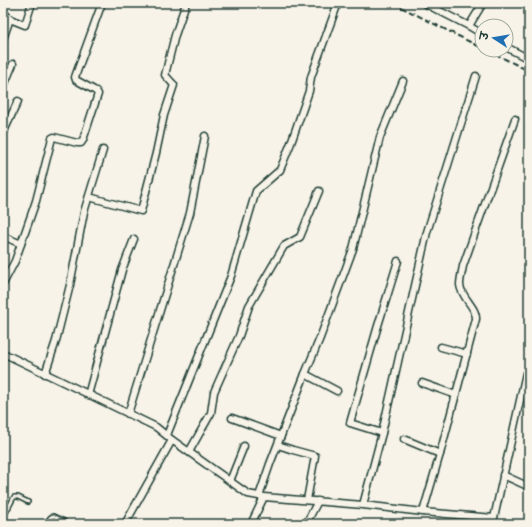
<svg xmlns="http://www.w3.org/2000/svg" width="532" height="527" font-family="'Indie Flower','Playpen Sans Deva',sans-serif">
  <style>
    .built { fill: #e5e4d9 }
    .lines { fill: none; stroke-linecap: round; stroke-linejoin: round }
    .lane-casing { stroke: #1f3d34; stroke-width: 6 }
    .street-casing { stroke: #1f3d34; stroke-width: 9 }
    .lane { stroke: #f7f3e8; stroke-width: 3 }
    .street { stroke: #f7f3e8; stroke-width: 6 }
    .rail { stroke: #1f3d34; stroke-width: 2; stroke-dasharray: 6 3; stroke-linecap: butt }
  </style>
  <rect width="100%" height="100%" fill="#f7f3e8"/>
  <filter id="ink" filterUnits="userSpaceOnUse"><feTurbulence type="fractalNoise" baseFrequency=".025" numOctaves="2"/><feDisplacementMap in="SourceGraphic" scale="8" xChannelSelector="R" yChannelSelector="G"/><feConvolveMatrix kernelMatrix="1 2 1 2 8 2 1 2 1" color-interpolation-filters="sRGB"/></filter>
  <g filter="url(#ink)">
    <path class="built" d="M398 517 429 522V524H397Z"/>
    <g class="lines">
      <defs>
        <g id="lane">
          <path d="M3 518 14 497H18L28 502"/>
          <path d="M46 524C48 521 49 517 53 516L64 521"/>
        </g>
        <g id="street">
          <path d="M424 3 469 26 482 34"/>
          <path d="M3 12 10 19 3 39"/>
          <path d="M10 19 25 25 32 3"/>
          <path d="M469 26 483 3"/>
          <path d="M506 47 529 59"/>
          <path d="M3 88 13 64"/>
          <path d="M3 136 5 129 18 101"/>
          <path d="M89 197 141 211 156 153 164 115 174 85 165 75 175 35 186 3"/>
          <path d="M3 236 21 244"/>
          <path d="M3 284 15 261 36 201 52 138 54 137 77 143H81L83 140 98 94 96 91 94 90 76 80 75 77 102 3"/>
          <path d="M441 347 467 354"/>
          <path d="M3 353 156 427 172 440 248 494 264 497 363 505 423 512 494 518 526 373"/>
          <path d="M45 374 56 341 70 285 84 212 103 150"/>
          <path d="M305 374 337 391"/>
          <path d="M422 383 456 395"/>
          <path d="M88 395 122 270 134 239"/>
          <path d="M128 414 190 213 205 136"/>
          <path d="M232 418 281 436"/>
          <path d="M382 433 350 423 377 329 398 261"/>
          <path d="M167 435 231 276 256 191 280 170 291 143 309 91 311 77 338 3"/>
          <path d="M404 439 440 454"/>
          <path d="M278 445 293 450 315 456 307 500"/>
          <path d="M189 452 211 413 214 392 239 336 249 306 284 246 300 237 319 191"/>
          <path d="M503 475 525 485 529 486"/>
          <path d="M230 481 244 446"/>
          <path d="M259 496 270 464 305 374 320 338 353 249 380 137 403 81"/>
          <path d="M363 505 382 433 427 232 476 76"/>
          <path d="M423 512 440 454 476 319C477 308 461 297 460 285 460 279 462 272 463 266L515 119"/>
          <path d="M125 524 172 440"/>
          <path d="M251 524 264 497"/>
          <path d="M306 524 318 501"/>
        </g>
      </defs>
      <use href="#lane" class="lane-casing"/>
      <use href="#street" class="street-casing"/>
      <use href="#lane" class="lane"/>
      <use href="#street" class="street"/>
      <g class="rail">
        <path d="M393 3 482 48"/>
        <path d="M487 50 529 71"/>
      </g>
    </g>
  </g>
  <rect width="532" height="527" fill="none" stroke="#f7f3e8" stroke-width="16"/>
  <rect x="8" y="8" width="516" height="511" fill="none" stroke="#1f3d34" stroke-width="1.5" filter="url(#ink)"/>
  <g transform="translate(494 38) rotate(282)"><circle r="19" fill="#f7f3e8" stroke="#a1aaa0"/>
  <path d="M0-3L7 15L0 10L-7 15Z" fill="#1f6fb2"/>
  <text y="-6" font-size="11" font-weight="bold" text-anchor="middle" fill="#1f3d34">उ</text>
  </g>
</svg>
